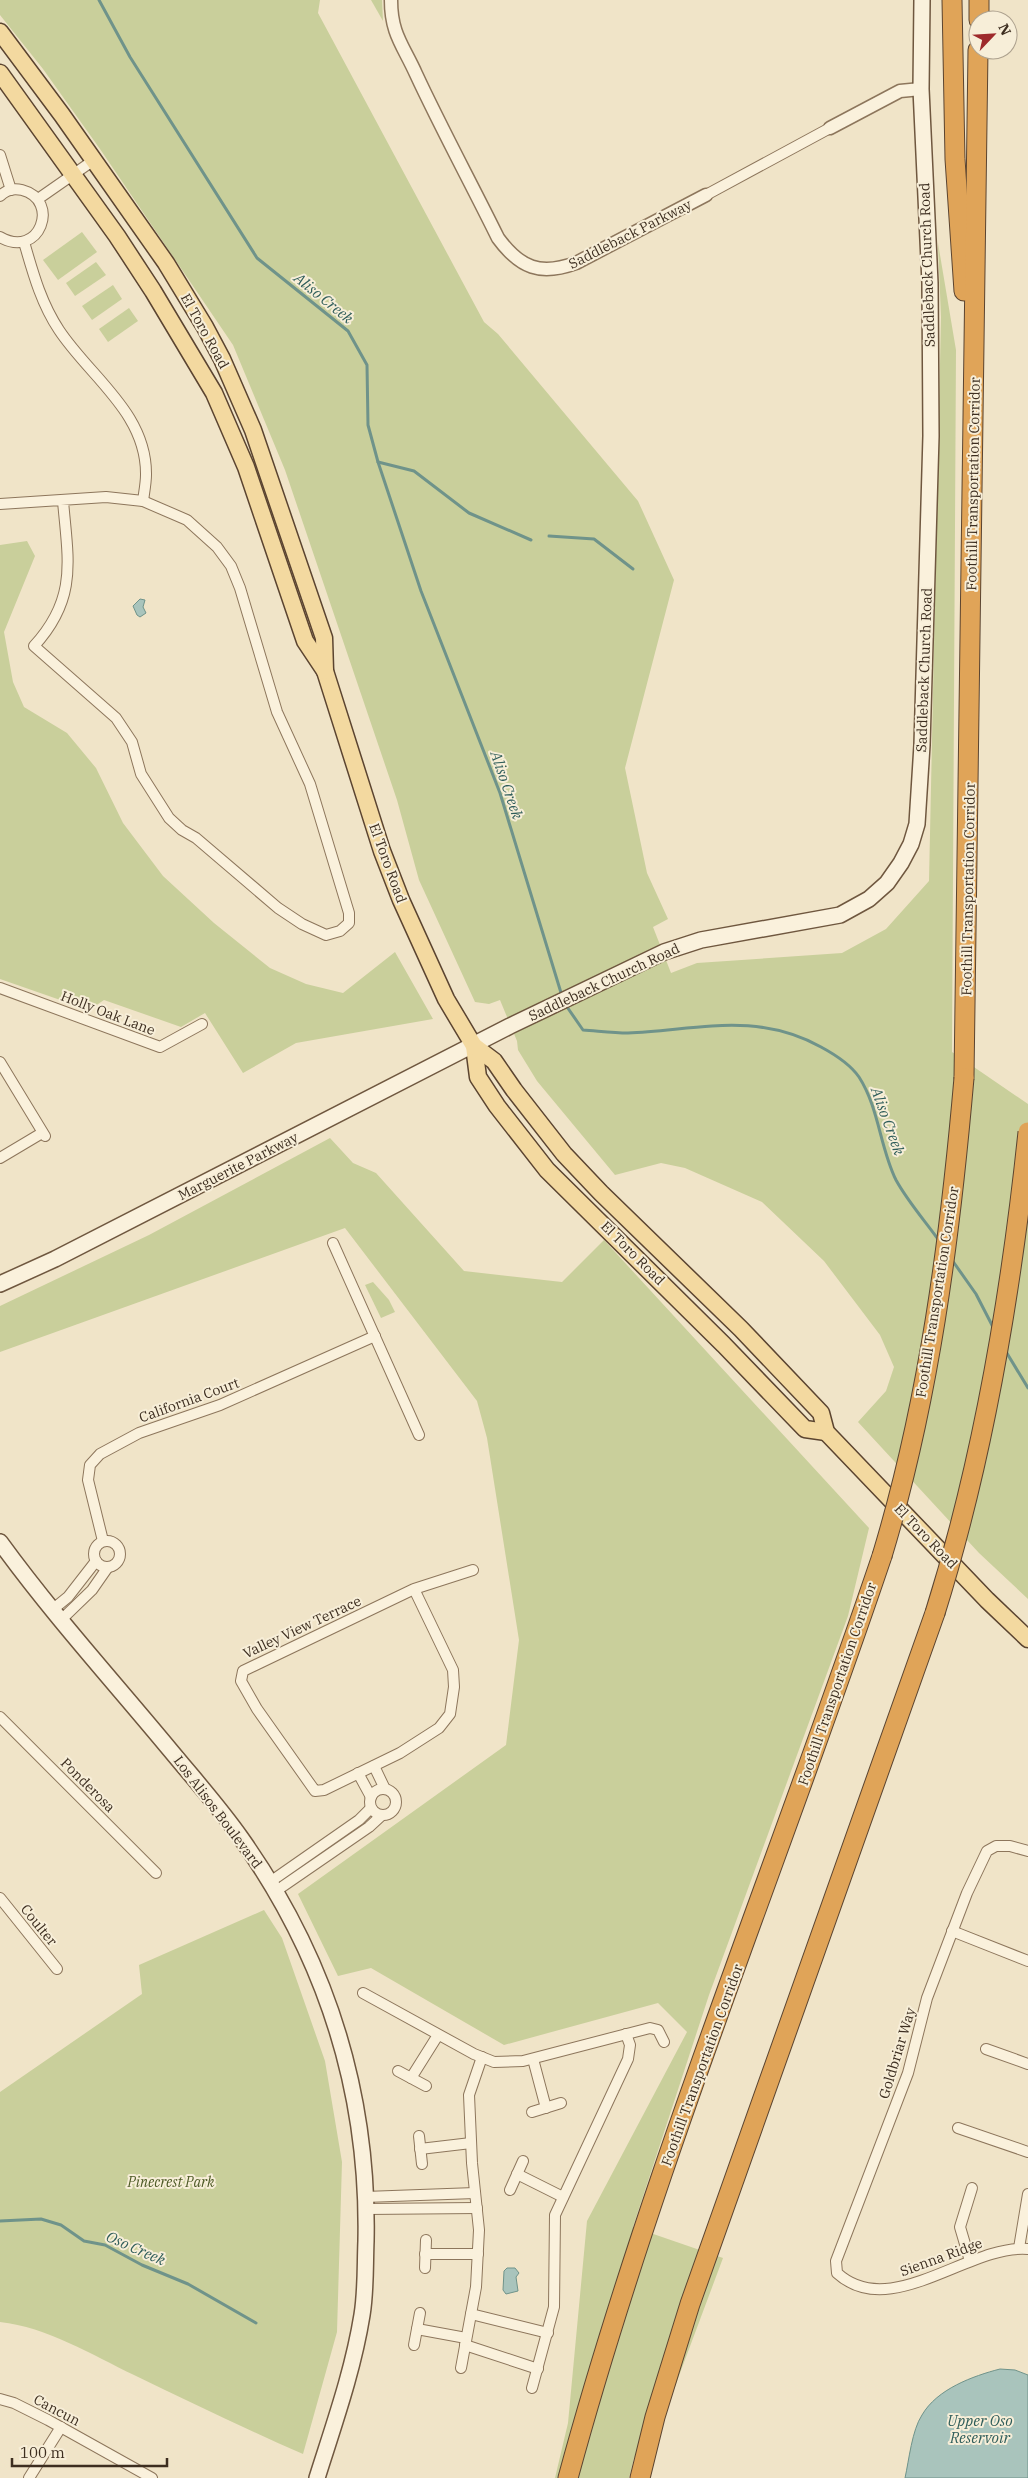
<svg xmlns="http://www.w3.org/2000/svg" width="1028" height="2478" font-family="'IBM Plex Serif',serif">
  <style>
    .green { fill: #c9cf9b }
    .water { fill: #a9c4bc; stroke: #6f938a }
    .lines { fill: none; stroke-linecap: round; stroke-linejoin: round }
    .stream { stroke: #6f938a; stroke-width: 3 }
    .minor-casing { stroke: #8d765c; stroke-width: 12 }
    .tertiary-casing { stroke: #8d765c; stroke-width: 15 }
    .secondary-casing { stroke: #6f573f; stroke-width: 18 }
    .primary-casing { stroke: #5b4430; stroke-width: 19 }
    .motorway-casing { stroke: #5b4430; stroke-width: 21 }
    .minor { stroke: #faf1dc; stroke-width: 10 }
    .tertiary { stroke: #faf1dc; stroke-width: 12 }
    .secondary { stroke: #faf1dc; stroke-width: 15 }
    .primary { stroke: #f3d9a0; stroke-width: 16 }
    .motorway { stroke: #e0a458; stroke-width: 19 }
    .motorway-bridge-casing { stroke: #5b4430; stroke-width: 21; stroke-linecap: butt }
    .motorway-bridge { stroke: #e0a458; stroke-width: 19 }
    .labels { text-anchor: middle; dominant-baseline: central; stroke-width: 4; stroke-linejoin: round; paint-order: stroke }
    .street-label { font-size: 14px; fill: #3d2e20; stroke: #f7eed8 }
    .park-label { font-size: 14px; font-style: italic; fill: #4d5a26; stroke: #f7eed8 }
    .water-label { font-size: 15px; font-style: italic; fill: #2f5d5a; stroke: #f7eed8 }
  </style>
  <rect width="100%" height="100%" fill="#f0e4c8"/>
  <g class="green">
    <path d="M0 0H320L318 13 484 322 498 334 638 501 674 580 625 768 647 873 668 919 653 927 671 973 697 963 842 953 886 929 929 881 941 317 938 243 956 350 952 1052 1028 1104V1599L979 1553 858 1422 886 1391 894 1367 880 1335 824 1261 762 1202 685 1168 661 1163 615 1175 537 1081 518 1050 517 1041 500 1000 489 1004 475 1002 419 880 397 800 285 470 233 345 100 149 43 69 0 15Z"/>
    <path d="M371 0H382L383 21Z"/>
    <path d="M82 232 97 252 58 280 43 260Z"/>
    <path d="M96 262 106 275 75 296 66 283Z"/>
    <path d="M113 285 122 299 92 320 82 306Z"/>
    <path d="M129 308 138 321 108 342 99 329Z"/>
    <path d="M27 541 35 556 4 632 13 682 24 707 67 733 96 768 123 823 163 876 214 923 270 968 306 984 343 993 395 952 433 1019 296 1043 243 1073 205 1013 181 1027 104 1000 89 1010 0 979V545Z"/>
    <path d="M330 1138 353 1163 376 1173 464 1271 562 1282 604 1240 869 1528 848 1616 709 1995 633 2227 723 2258 661 2424 634 2458 629 2478H555L568 2423 587 2221 687 2032 658 2003 504 2045 371 1968 338 1976 298 1894 506 1745 519 1640 487 1438 477 1401 345 1228 0 1352V1306L149 1235Z"/>
    <path d="M373 1282 389 1300 395 1312 381 1318 365 1285Z"/>
    <path d="M264 1910 282 1938 325 2061 342 2162 337 2332 303 2454C246 2429 190 2402 134 2375 92 2355 47 2327 0 2322V2092L142 1994 139 1965Z"/>
  </g>
  <g class="water">
    <path d="M140 599 145 600 143 607 146 613 140 617 137 615 133 606Z"/>
    <path d="M507 2268H515L519 2273 516 2277 518 2291 506 2294 503 2290 504 2271Z"/>
    <path d="M1000 2369 1015 2370 1028 2375V2478H905C909 2460 912 2430 922 2415 937 2389 973 2376 1000 2369Z"/>
  </g>
  <g class="lines">
    <g class="stream">
      <path d="M99 0 130 57 257 258 348 331 367 365 368 425 378 462 421 591 500 793 562 996"/>
      <path d="M378 462 414 471 469 513 531 540"/>
      <path d="M549 536 594 539 633 569"/>
      <path d="M565 1004 583 1030C598 1031 613 1033 628 1033 697 1030 756 1011 821 1047 834 1054 850 1064 859 1077 879 1108 880 1148 896 1180 908 1202 926 1222 940 1242"/>
      <path d="M952 1260 976 1294 994 1329"/>
      <path d="M1005 1350 1028 1388"/>
      <path d="M0 2221 41 2219 61 2225 84 2241 105 2245 142 2265 188 2284 256 2323"/>
    </g>
    <defs>
      <g id="minor">
        <path d="M0 155 11 190"/>
        <path d="M706 195 830 128"/>
        <path d="M0 196C6 190 14 188 22 190 61 200 40 260 0 237"/>
        <path d="M38 199 94 160"/>
        <path d="M24 242C33 273 41 303 59 330 90 377 147 413 146 475 146 483 144 493 143 501"/>
        <path d="M0 504 106 497 143 501 187 520 217 547 231 566 240 588 277 712 310 784 349 913V923L340 931 326 935 302 924 278 908 196 838 182 830 169 818 141 774 132 742 116 718 34 646C78 598 68 560 63 501"/>
        <path d="M0 988 160 1047 202 1024"/>
        <path d="M0 1062 45 1136"/>
        <path d="M0 1158 42 1133"/>
        <path d="M333 1243 419 1435"/>
        <path d="M103 1541 88 1480 90 1465 100 1454 139 1433 220 1405 375 1336"/>
        <circle cx="107" cy="1554" r="13"/>
        <path d="M414 1589 453 1670 454 1687 450 1714 439 1728 400 1753 324 1790 315 1791 257 1709 241 1681 243 1671 414 1589 473 1570"/>
        <path d="M52 1610 68 1597 96 1561"/>
        <path d="M61 1620 92 1590 108 1567"/>
        <path d="M0 1717 156 1873"/>
        <path d="M374 1766 385 1789"/>
        <path d="M358 1773 371 1797"/>
        <circle cx="383" cy="1802" r="13"/>
        <path d="M1028 1851 1010 1846H996L987 1851 967 1893 927 1998 908 2073 836 2261 837 2273C890 2322 969 2244 1028 2249"/>
        <path d="M270 1882 359 1820 371 1808"/>
        <path d="M276 1891 369 1827 382 1815"/>
        <path d="M0 1898 57 1969"/>
        <path d="M952 1931 1028 1961"/>
        <path d="M363 1993 474 2054 494 2062 523 2061 650 2028 658 2030 664 2042"/>
        <path d="M986 2049 1028 2064"/>
        <path d="M533 2059 546 2108"/>
        <path d="M398 2071 426 2086"/>
        <path d="M411 2078 438 2035"/>
        <path d="M532 2112 561 2103"/>
        <path d="M958 2128 1028 2152"/>
        <path d="M419 2136 422 2164"/>
        <path d="M420 2149 471 2143"/>
        <path d="M517 2174 563 2197"/>
        <path d="M510 2190 523 2161"/>
        <path d="M365 2197 475 2193"/>
        <path d="M366 2209 477 2208"/>
        <path d="M1019 2248 1028 2194"/>
        <path d="M425 2254H478"/>
        <path d="M970 2261 960 2227 972 2188"/>
        <path d="M425 2268 426 2240"/>
        <path d="M471 2314 548 2333"/>
        <path d="M417 2329 466 2338"/>
        <path d="M414 2345 420 2313"/>
        <path d="M465 2345 538 2369"/>
        <path d="M461 2368 476 2287 479 2230 472 2163 469 2095 482 2057"/>
        <path d="M532 2388 554 2307 555 2215 628 2059 630 2045 626 2034"/>
        <path d="M0 2399 14 2403 48 2420 152 2478"/>
        <path d="M29 2478 61 2427"/>
      </g>
      <g id="tertiary">
        <path d="M391 0C391 34 403 45 416 74 442 130 471 183 498 238 520 268 540 276 576 263L706 195"/>
        <path d="M830 128 900 91 921 89"/>
      </g>
      <g id="secondary">
        <path d="M0 1284 55 1259 510 1026 664 952 701 940 840 915 869 899 887 883 901 863 911 844 917 824 922 745 931 436 930 283 921 89 922 0"/>
        <path d="M0 1542C53 1615 114 1682 171 1751 195 1780 220 1808 241 1838 326 1958 369 2093 366 2241 365 2265 366 2291 362 2315 353 2371 334 2424 317 2478"/>
      </g>
      <g id="primary">
        <path d="M0 32 62 115 166 263 205 327 222 359 253 430 324 638 325 671 382 851 401 900 446 999 474 1046 478 1077 497 1106 547 1170 724 1345 805 1429 826 1432"/>
        <path d="M0 73 117 236 153 291 214 393 246 467 305 641 325 671"/>
        <path d="M474 1046 494 1061 514 1090 564 1154 601 1193 741 1329 821 1413 826 1432 987 1600 1028 1639"/>
      </g>
      <g id="motorway">
        <path d="M952 0 955 159 964 291"/>
        <path d="M979 20V0"/>
        <path d="M964 1078 978 50"/>
        <path d="M568 2478C653 2165 778 1864 882 1556"/>
        <path d="M640 2478 655 2417 690 2304 935 1613"/>
      </g>
    </defs>
    <use href="#minor" class="minor-casing"/>
    <use href="#tertiary" class="tertiary-casing"/>
    <use href="#secondary" class="secondary-casing"/>
    <use href="#primary" class="primary-casing"/>
    <use href="#motorway" class="motorway-casing"/>
    <use href="#minor" class="minor"/>
    <use href="#tertiary" class="tertiary"/>
    <use href="#secondary" class="secondary"/>
    <use href="#primary" class="primary"/>
    <use href="#motorway" class="motorway"/>
    <defs>
      <g id="motorway-bridge">
        <path d="M882 1556C929 1401 950 1239 964 1078"/>
        <path d="M935 1613C984 1457 1011 1295 1028 1132"/>
      </g>
    </defs>
    <use href="#motorway-bridge" class="motorway-bridge-casing"/>
    <use href="#motorway-bridge" class="motorway-bridge"/>
  </g>
  <g class="labels">
    <g class="street-label">
      <text transform="translate(630 234) rotate(-27)">Saddleback Parkway</text>
      <text transform="translate(927 265) rotate(-92)">Saddleback Church Road</text>
      <text transform="translate(205 331) rotate(61)">El Toro Road</text>
      <text transform="translate(973 484) rotate(-89)">Foothill Transportation Corridor</text>
      <text transform="translate(924 670) rotate(-88)">Saddleback Church Road</text>
      <text transform="translate(388 863) rotate(70)">El Toro Road</text>
      <text transform="translate(968 889) rotate(-89)">Foothill Transportation Corridor</text>
      <text transform="translate(604 982) rotate(-25)">Saddleback Church Road</text>
      <text transform="translate(108 1013) rotate(21)">Holly Oak Lane</text>
      <text transform="translate(238 1166) rotate(-27)">Marguerite Parkway</text>
      <text transform="translate(633 1253) rotate(45)">El Toro Road</text>
      <text transform="translate(937 1292) rotate(-81)">Foothill Transportation Corridor</text>
      <text transform="translate(189 1400) rotate(-20)">California Court</text>
      <text transform="translate(926 1536) rotate(46)">El Toro Road</text>
      <text transform="translate(302 1627) rotate(-25)">Valley View Terrace</text>
      <text transform="translate(837 1684) rotate(-71)">Foothill Transportation Corridor</text>
      <text transform="translate(88 1785) rotate(45)">Ponderosa</text>
      <text transform="translate(218 1812) rotate(53)">Los Alisos Boulevard</text>
      <text transform="translate(39 1925) rotate(51)">Coulter</text>
      <text transform="translate(897 2053) rotate(-73)">Goldbriar Way</text>
      <text transform="translate(702 2065) rotate(-70)">Foothill Transportation Corridor</text>
      <text transform="translate(941 2257) rotate(-20)">Sienna Ridge</text>
      <text transform="translate(57 2410) rotate(28)">Cancun</text>
    </g>
    <g class="park-label">
      <text x="171" y="2182">Pinecrest Park</text>
    </g>
    <g class="water-label">
      <text transform="translate(324 298) rotate(39)">Aliso Creek</text>
      <text transform="translate(507 785) rotate(71)">Aliso Creek</text>
      <text transform="translate(888 1121) rotate(70)">Aliso Creek</text>
      <text transform="translate(136 2248) rotate(24)">Oso Creek</text>
      <text x="980" y="2420">Upper Oso<tspan x="980" dy="17">Reservoir</tspan></text>
    </g>
  </g>
  <g transform="translate(993 35) rotate(65)"><circle r="24" fill="#f7eed8" stroke="#ada18e"/>
  <path d="M0-4L9 19L0 12L-9 19Z" fill="#9e2a2b"/>
  <text y="-8" font-size="14" font-weight="bold" text-anchor="middle" fill="#3d2e20">N</text>
  </g>
  <path d="M12 2458v8h155v-8" fill="none" stroke="#3d2e20" stroke-width="2.5"/>
  <text x="20" y="2458" font-size="15" fill="#3d2e20" stroke="#f7eed8" stroke-width="4" paint-order="stroke">100 m</text>
</svg>
